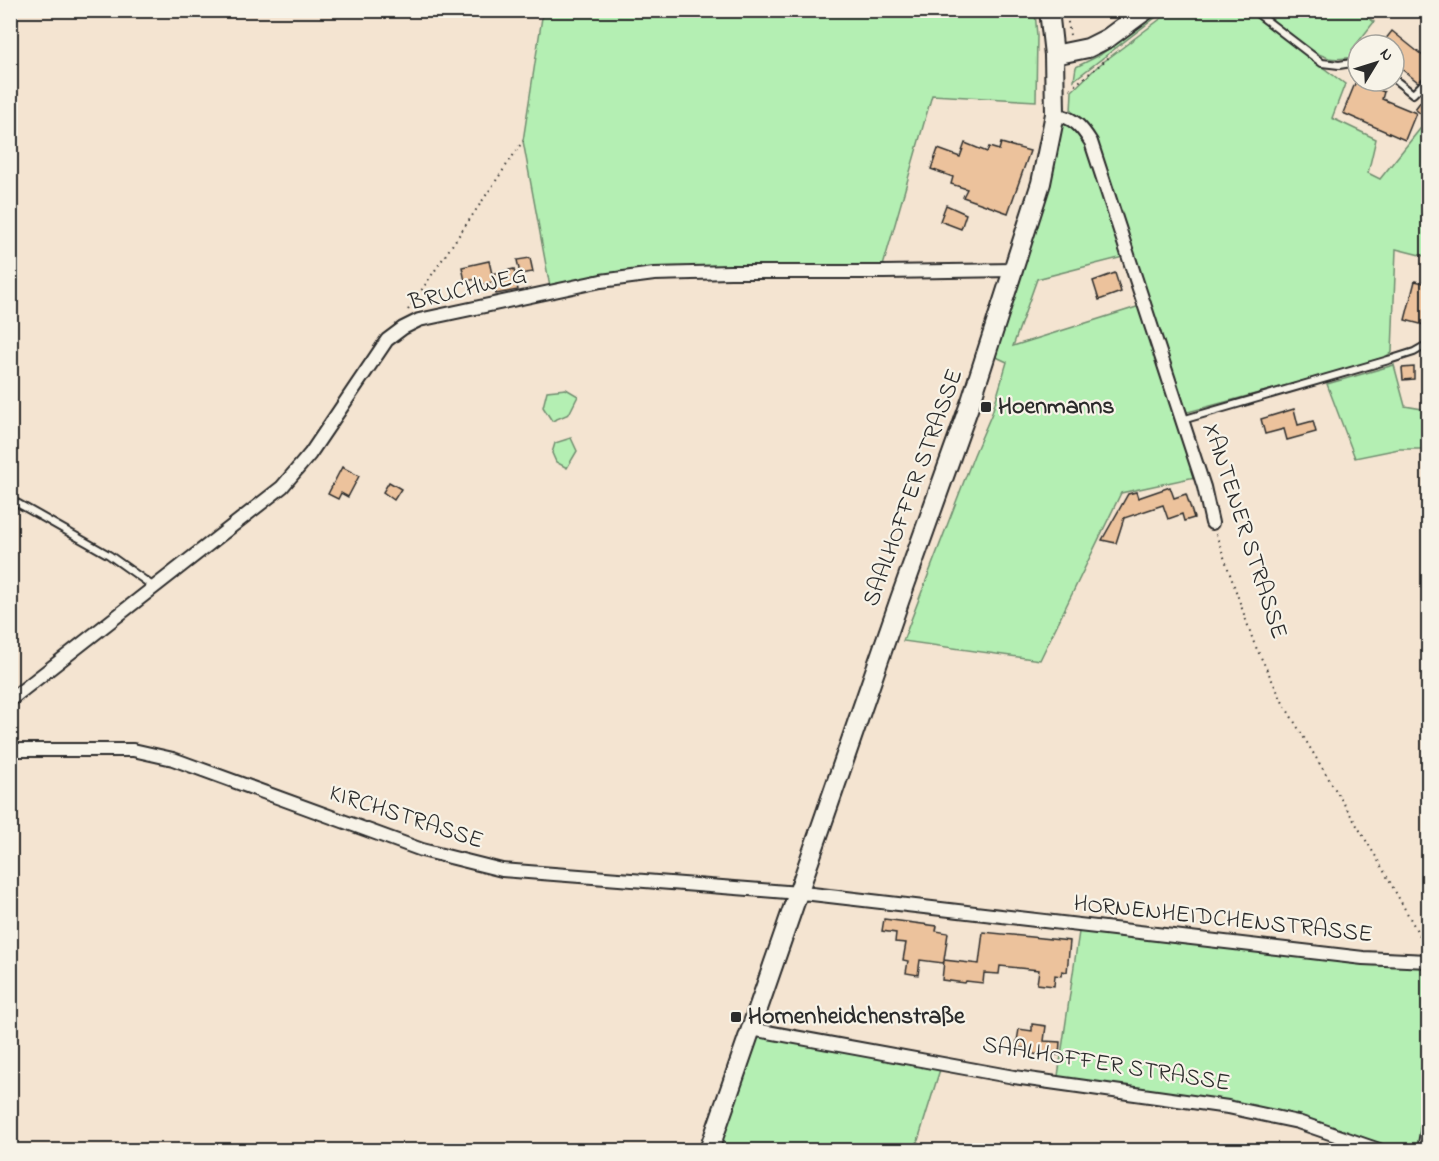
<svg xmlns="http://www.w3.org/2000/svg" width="1439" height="1161" font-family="'Indie Flower',sans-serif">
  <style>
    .green { fill: #b4efb3; stroke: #708d6f; stroke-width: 1.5 }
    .building { fill: #ecc29c; stroke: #2b2b2b; stroke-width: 1.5 }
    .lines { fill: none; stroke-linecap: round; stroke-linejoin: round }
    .lane-casing { stroke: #2b2b2b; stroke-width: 10 }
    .street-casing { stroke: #2b2b2b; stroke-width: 16 }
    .secondary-casing { stroke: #2b2b2b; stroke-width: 22 }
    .path { stroke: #2b2b2b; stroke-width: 2; stroke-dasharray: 1.5 4.5; stroke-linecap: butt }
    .lane { stroke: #f7f3e8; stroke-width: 6 }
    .street { stroke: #f7f3e8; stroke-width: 12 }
    .secondary { stroke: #f7f3e8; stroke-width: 18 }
    .poi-dot { fill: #2b2b2b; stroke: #f7f3e8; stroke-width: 2 }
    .labels { text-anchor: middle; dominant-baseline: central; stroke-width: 4.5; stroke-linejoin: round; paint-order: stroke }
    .street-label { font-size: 24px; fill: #2b2b2b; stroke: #f7f3e8 }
    .poi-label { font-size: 24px; font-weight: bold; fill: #2b2b2b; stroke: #f7f3e8; text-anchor: start }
  </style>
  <rect width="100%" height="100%" fill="#f4e4d1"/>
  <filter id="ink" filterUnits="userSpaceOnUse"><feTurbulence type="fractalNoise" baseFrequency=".0167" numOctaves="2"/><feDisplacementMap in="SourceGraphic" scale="12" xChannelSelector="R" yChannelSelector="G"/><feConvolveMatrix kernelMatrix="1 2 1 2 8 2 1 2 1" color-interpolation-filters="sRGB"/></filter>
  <g filter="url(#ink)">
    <g class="green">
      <path d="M1246 10 1345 84 1332 118 1376 139 1368 173 1380 179 1428 119V257L1396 249 1392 352 1381 360 1188 412 1184 410 1084 123 1071 112 1072 91 1098 66 1171 11Z"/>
      <path d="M543 11H1035L1037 36 1036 101 932 95 883 266 672 268 550 287 523 141Z"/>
      <path d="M1159 11H1164L1074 80 1076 67 1100 55Z"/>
      <path d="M1261 11H1359L1374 22 1352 50 1358 56C1349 58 1338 60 1329 58 1310 52 1273 27 1261 11Z"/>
      <path d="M1062 123 1074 125 1086 139 1123 257 1037 279 1013 346 1140 306 1195 477 1121 493 1040 660 903 641 974 455 992 413 1007 362 994 356C1020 279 1047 202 1062 123Z"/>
      <path d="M1394 365 1405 406 1428 410V449H1399L1355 458 1327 384Z"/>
      <path d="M566 389 578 396 569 414 552 421 543 407 547 391Z"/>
      <path d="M571 438 577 451 567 468 556 462 552 453 555 443Z"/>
      <path d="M1080 925 1428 961V1126L1424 1150H1379L1298 1122 1057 1083Z"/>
      <path d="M751 1029 942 1063 915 1150H709Z"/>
    </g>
    <g class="building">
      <path d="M1392 31 1428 60V74L1418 82 1394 63V45H1381Z"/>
      <path d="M1356 81H1370L1368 85 1384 92 1382 99 1416 113 1405 140 1343 113Z"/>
      <path d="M1428 92V120L1415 109Z"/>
      <path d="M965 143 987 152 989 147 999 150 1001 143 1030 151 1008 213 963 197 967 189 951 184 953 177 931 169 938 149 960 157Z"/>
      <path d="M946 205 966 214 961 229 940 221Z"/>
      <path d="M530 258 533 272 520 274 517 260Z"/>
      <path d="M489 261 492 274 514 269 518 290 496 294 493 280V282L479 285 478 279 465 281 462 267Z"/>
      <path d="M1115 273 1121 292 1099 300 1093 281Z"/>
      <path d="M1415 281 1428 284V326L1405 320Z"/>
      <path d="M1414 367V379L1403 380 1402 368Z"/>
      <path d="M1294 409 1298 425 1313 421 1316 432 1287 440 1284 429 1265 434 1261 419Z"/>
      <path d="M342 467 359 476 348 497 341 493 338 499 328 494Z"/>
      <path d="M389 482 401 489 394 500 383 492Z"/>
      <path d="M1170 487 1174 498 1186 494 1194 518 1184 521 1182 514 1168 519 1163 505 1124 518 1116 543 1102 540 1128 494 1136 492 1138 498Z"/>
      <path d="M884 919 937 926 936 931 948 933 944 960 979 964 983 932 1070 941 1067 972 1062 971 1061 976 1055 975 1054 986 1037 984 1039 970 1000 966 999 974 984 973 983 983 966 981 965 983 942 980 944 961 943 963 920 960 918 975 906 973 908 961 903 960 906 943 895 942 896 933 882 931Z"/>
      <path d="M1032 1024 1046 1026 1044 1041 1060 1042 1059 1055 1029 1054V1049L1016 1047 1019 1029 1032 1031Z"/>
    </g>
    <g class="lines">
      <defs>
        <g id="lane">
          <path d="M1253 10 1322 63 1339 65 1358 62"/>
          <path d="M1394 79 1413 94 1428 79"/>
          <path d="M1182 420 1392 359 1414 352 1428 344"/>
          <path d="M10 499 109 555 154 587"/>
        </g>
        <g id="street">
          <path d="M1055 114C1074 118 1081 126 1091 142L1204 487 1212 523"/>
          <path d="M10 700 282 487 310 454 387 340 403 328 419 320 601 281 654 274 730 272H884L1014 270"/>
          <path d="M10 750H133L173 759 422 850 502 870 812 894 1363 958 1428 961"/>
          <path d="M751 1029 1014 1077 1228 1107 1298 1122 1379 1150"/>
          <path d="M1424 1150 1428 1126"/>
        </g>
        <g id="secondary">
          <path d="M1054 55 1088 48 1108 38 1146 10"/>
          <path d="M709 1150 900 599 971 401 1041 183 1055 114 1054 55 1049 10"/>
        </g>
      </defs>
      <use href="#lane" class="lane-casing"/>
      <use href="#street" class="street-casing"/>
      <use href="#secondary" class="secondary-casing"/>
      <g class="path">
        <path d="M1066 10 1070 35"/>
        <path d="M1161 15 1166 10"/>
        <path d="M1070 89 1112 55"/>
        <path d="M408 310 523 141"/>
        <path d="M1216 534 1254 643 1283 703 1376 857 1426 947"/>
      </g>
      <use href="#lane" class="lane"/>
      <use href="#street" class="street"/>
      <use href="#secondary" class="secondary"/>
    </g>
  </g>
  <g class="poi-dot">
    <rect x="980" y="401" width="12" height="12" rx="3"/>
    <rect x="730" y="1011" width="12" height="12" rx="3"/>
  </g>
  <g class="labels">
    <g class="street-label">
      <text transform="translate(468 290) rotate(-14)">BRUCHWEG</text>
      <text transform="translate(914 488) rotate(-70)">SAALHOFFER STRASSE</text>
      <text transform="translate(1244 531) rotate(72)">XANTENER STRASSE</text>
      <text transform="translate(406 818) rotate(18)">KIRCHSTRASSE</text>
      <text transform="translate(1223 920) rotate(6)">HORNENHEIDCHENSTRASSE</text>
      <text transform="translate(1106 1065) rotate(9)">SAALHOFFER STRASSE</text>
    </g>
    <g class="poi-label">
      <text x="998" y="407">Hoenmanns</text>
      <text x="748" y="1017">Hornenheidchenstraße</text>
    </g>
  </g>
  <rect width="1439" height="1161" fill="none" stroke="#f7f3e8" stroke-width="36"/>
  <rect x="18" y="18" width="1403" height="1125" fill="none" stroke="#2b2b2b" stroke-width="2" filter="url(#ink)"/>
  <g transform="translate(1376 63) rotate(52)"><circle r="28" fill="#f7f3e8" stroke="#a5a39c" stroke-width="1.5"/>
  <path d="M0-4.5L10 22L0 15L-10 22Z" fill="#2b2b2b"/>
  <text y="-9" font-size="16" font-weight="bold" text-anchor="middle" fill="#2b2b2b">N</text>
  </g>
</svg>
